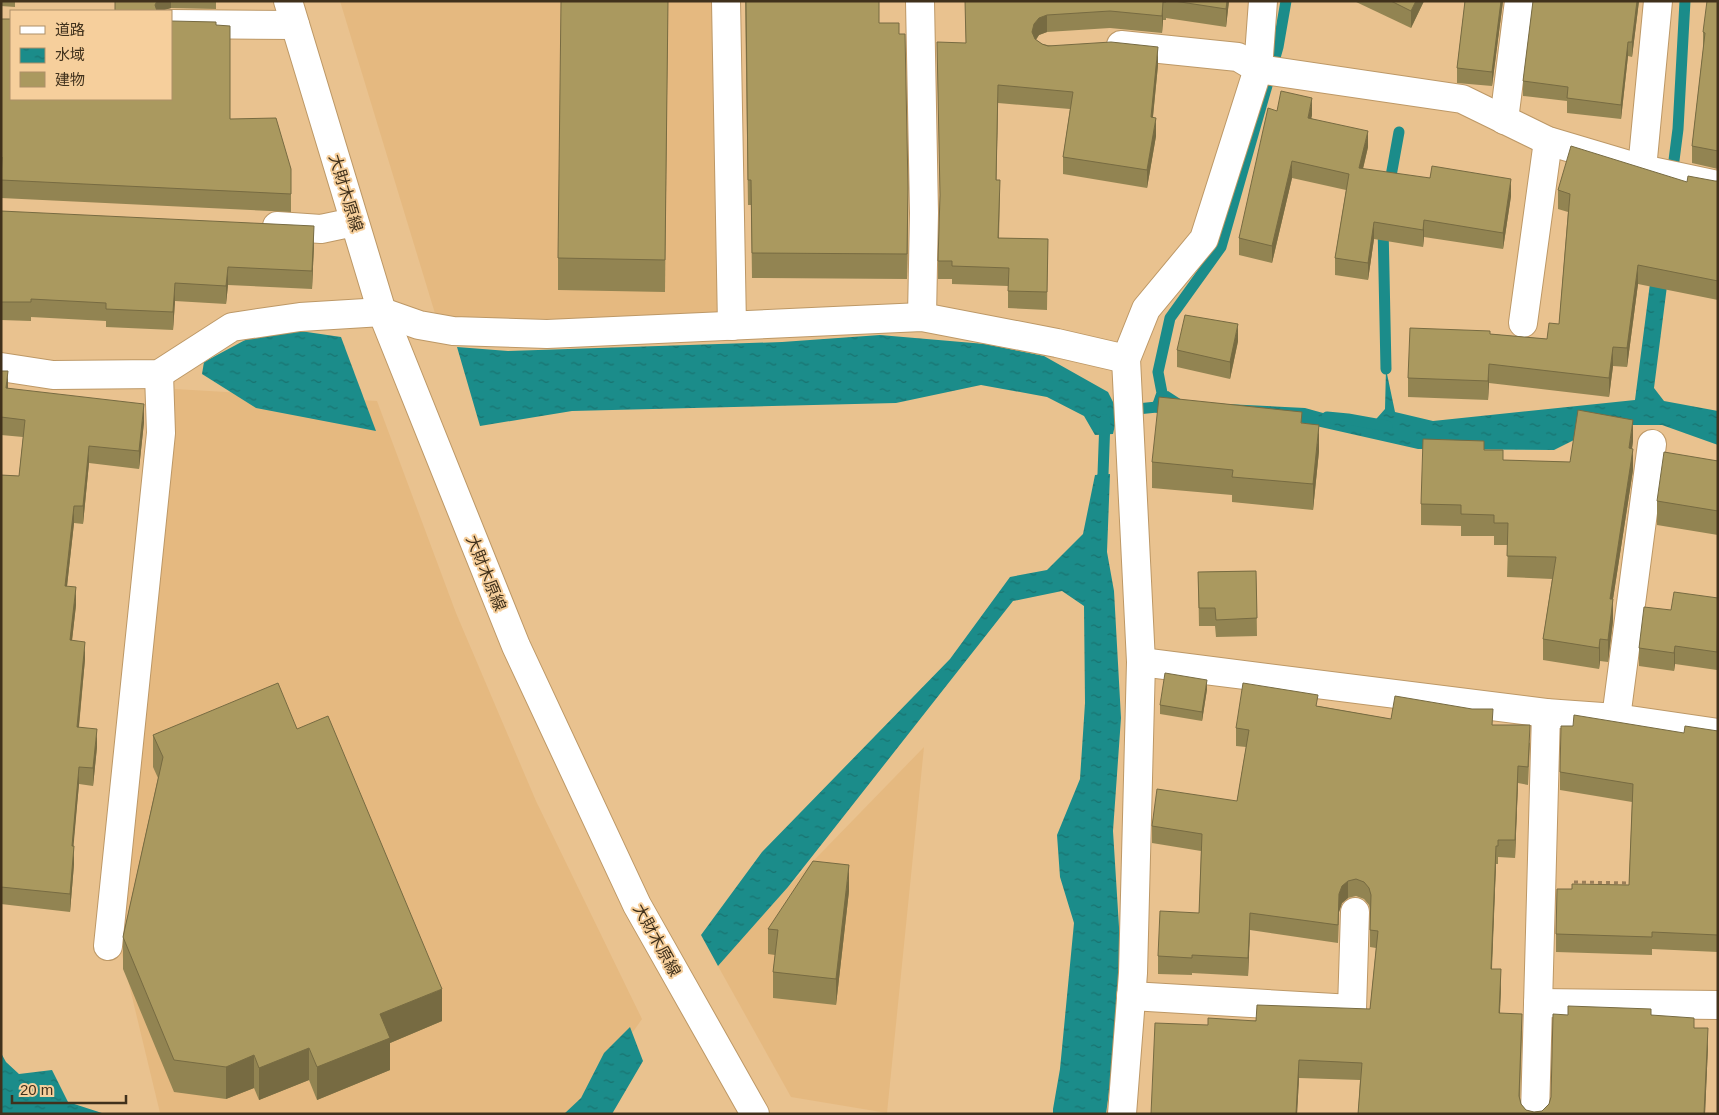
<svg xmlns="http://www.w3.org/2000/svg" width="1719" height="1115" font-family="Arial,'Noto Sans JP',sans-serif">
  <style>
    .built { fill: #e5b980 }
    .water { fill: url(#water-ripples) }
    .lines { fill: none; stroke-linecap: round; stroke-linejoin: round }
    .stream { stroke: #1b8c8a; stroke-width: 11 }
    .street-casing { stroke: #bd9866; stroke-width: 30 }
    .secondary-casing { stroke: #bd9866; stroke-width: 30 }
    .path { stroke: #9a7e59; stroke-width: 3; stroke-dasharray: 4 4; stroke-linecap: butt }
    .street { stroke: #fff; stroke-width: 28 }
    .secondary { stroke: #fff; stroke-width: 28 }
    .wall { fill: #928452 }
    .shaded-wall { fill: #776b42 }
    .building { fill: #aa995f; stroke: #776b42 }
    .labels { text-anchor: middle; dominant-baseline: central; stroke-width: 4; stroke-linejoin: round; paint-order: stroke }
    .street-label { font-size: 16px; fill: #40311c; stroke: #f6cf9c }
  </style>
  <defs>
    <pattern id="water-ripples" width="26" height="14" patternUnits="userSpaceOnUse" patternTransform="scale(1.25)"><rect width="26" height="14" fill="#1b8c8a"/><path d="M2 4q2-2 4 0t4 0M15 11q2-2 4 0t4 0" fill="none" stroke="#197370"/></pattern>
  </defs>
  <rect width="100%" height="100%" fill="#e9c28f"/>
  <g class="built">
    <path d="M340 1H716L720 314 455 324 437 320Z"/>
    <path d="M175 389 377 401 456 613 536 801 642 1019 575 1114 160 1113 120 947Z"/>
    <path d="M924 747 887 1113 791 1097 718 966 788 887Z"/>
  </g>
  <g class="water">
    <path d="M1662 190 1679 192 1654 388 1664 401 1718 411V445L1662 425H1604L1554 450 1418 449 1294 421 1159 415 1155 396 1168 391 1185 402 1305 408 1370 426 1385 409 1386 369 1395 412 1433 421 1635 400Z"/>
    <path d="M300 331 341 337 376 431 256 408 202 374 204 362 247 339Z"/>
    <path d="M880 335 985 344 1044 356 1108 392 1118 412 1113 434 1095 435 1084 416 1047 397 981 385 896 403 572 411 480 426 457 347 508 351 782 342Z"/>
    <path d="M1110 474 1107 552 1114 591 1121 718 1113 831 1123 991 1106 1114H1053V1109L1060 1069 1074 923 1060 877 1057 835 1080 779 1085 703 1084 606 1062 591 1013 601 788 887 718 966 701 935 762 852 950 659 1010 577 1047 570 1083 534 1095 475Z"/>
    <path d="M630 1027 643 1061 612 1114H564L581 1098 604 1053Z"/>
    <path d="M1 1053 6 1062 19 1074 52 1070 68 1102 102 1113 261 1114H1Z"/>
  </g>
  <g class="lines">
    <g class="stream">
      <path d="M1672 176 1678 129 1685 1"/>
      <path d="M1389 187 1399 132"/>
      <path d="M1383 225 1386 369"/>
      <path d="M1157 407 1162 393 1158 372 1170 318 1221 247 1278 47 1286 1"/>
      <path d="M1127 410 1157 407 1171 408"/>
      <path d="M1327 417 1348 419 1387 426"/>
      <path d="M1100 489 1103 474 1105 420"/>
    </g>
    <defs>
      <g id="street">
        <path d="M726 1 732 326"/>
        <path d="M920 1 924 213 922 317"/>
        <path d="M171 24 295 25"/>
        <path d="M1121 45 1238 57 1258 69 1462 99 1548 141 1642 169 1718 185"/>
        <path d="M1504 120 1519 1"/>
        <path d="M1642 169 1658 1"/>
        <path d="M277 226 321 229 354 222"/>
        <path d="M1523 323 1548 141"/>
        <path d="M1 367 53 375 159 374 232 327 300 317 382 312 419 325 453 331 547 334 922 317 1057 343 1126 359"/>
        <path d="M1141 662 1546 713 1616 718 1718 733"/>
        <path d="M1616 718 1652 444"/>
        <path d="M108 946 161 433 159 374"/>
        <path d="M1131 996 1352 1009 1355 912"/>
        <path d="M1538 1003 1718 1005"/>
        <path d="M1122 1114 1133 973 1141 662 1126 359 1146 309 1204 239 1258 69 1263 1"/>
        <path d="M1535 1114 1546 713"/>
      </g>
      <path id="secondary" d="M288 1 382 312 516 646 637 905 755 1114"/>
    </defs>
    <use href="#street" class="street-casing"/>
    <use href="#secondary" class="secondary-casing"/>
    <path class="path" d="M1574 882 1633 883"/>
    <use href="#street" class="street"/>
    <use href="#secondary" class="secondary"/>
  </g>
  <g class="wall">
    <path d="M1 1H15V7L1 6Z"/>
    <path d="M115 1H216V9L171 8 164 10Z"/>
    <path d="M668 1 665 292 558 290V258Z"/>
    <path d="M745 1 879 23 899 34 908 213 907 279 752 278 751 205H748Z"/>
    <path d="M965 1H1229L1226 27 1166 18V20H1163L1162 33 1110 28 1047 32 1039 35 1036 40 1042 44 1158 65 1153 117 1156 136 1147 188 1063 174V157L1070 109 998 103 996 180 1000 197 999 238 1048 239 1047 310 1008 308V286L952 284V279H938V261L966 43Z"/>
    <path d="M1354 1H1424L1411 28Z"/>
    <path d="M1465 1H1503L1492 86 1457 83V68Z"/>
    <path d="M1639 1 1632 57 1628 56 1621 119 1567 113V101L1523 96V81Z"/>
    <path d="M1718 1V169L1692 163V146L1703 50V32Z"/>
    <path d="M1 19 11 99 216 25 230 119 291 169V212L1 198Z"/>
    <path d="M1277 111 1312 115 1311 118 1368 147 1363 169 1511 196 1503 249 1424 237 1423 247 1374 239 1368 280 1335 275V258L1346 190 1292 178 1272 263 1239 255V238Z"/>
    <path d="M1715 181H1718V300L1638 284 1627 367 1613 366 1609 397 1489 383 1488 400 1408 397V378L1490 334 1547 339 1559 324 1568 212 1558 209V190L1687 182Z"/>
    <path d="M1 211 314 244 312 289 228 285 226 304 175 301 173 330 106 327V321L31 317V321L1 320Z"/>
    <path d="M1238 341 1230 379 1177 367V350Z"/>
    <path d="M1 371 8 388 144 422 139 469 89 463 83 524 74 523 67 586 76 605 72 640 85 659 79 727 97 747 93 786 79 784 73 846 74 864 70 912 1 904V475L19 476 23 437 1 435Z"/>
    <path d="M1302 423 1319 451 1313 510 1232 502V495L1152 488V462Z"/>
    <path d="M1633 441 1632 449 1633 470 1613 599V621L1608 662 1600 661 1599 669 1543 660V639L1552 579 1507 577 1508 545H1494V536H1461V526L1421 525V504L1484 450 1503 460 1570 462Z"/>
    <path d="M1718 461V535L1657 525V501Z"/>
    <path d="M1256 571 1257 636 1216 637 1215 626H1199L1198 572Z"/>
    <path d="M1718 598 1717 670 1675 664 1674 671 1639 666V648L1671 610Z"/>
    <path d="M1207 689 1202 721 1160 714V705Z"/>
    <path d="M1318 706 1391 719 1493 725 1530 743 1528 785 1518 783 1515 858 1498 857V864H1496L1492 969 1501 987 1500 1013 1522 1031 1520 1098 1521 1104 1526 1110 1534 1112 1542 1111 1651 1015 1694 1028 1708 1046 1705 1114H1358L1360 1080 1299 1078 1297 1114H1151L1208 1025 1370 1009 1376 948 1370 947V910L1369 905 1364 899 1356 896 1348 898 1342 903 1339 912 1338 943 1250 930 1248 976 1192 973V975L1158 974V956L1199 913 1201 851 1152 843V826L1237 801 1246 747 1236 746V728Z"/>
    <path d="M297 729 442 1021 390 1043V1070L317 1100 309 1080 259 1100 254 1088 226 1099 174 1092 123 969V937L158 778 153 767V735Z"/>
    <path d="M1718 731V952L1652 949V955L1556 952V934L1572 889 1629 885 1632 802 1560 790V772L1684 733Z"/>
    <path d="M849 891 836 1005 773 998V972L775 955 768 954V929Z"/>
  </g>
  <g class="shaded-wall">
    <path d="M157 1H171V8L164 10 163 11H155V5Z"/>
    <path d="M1227 1H1229L1226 27V9Z"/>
    <path d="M1416 1H1424L1411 28V11Z"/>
    <path d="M1501 1H1503L1492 86V72Z"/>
    <path d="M1637 1H1639L1632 57V42Z"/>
    <path d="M1163 2V20L1162 33V16Z"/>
    <path d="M1047 15V32L1039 35 1034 42 1032 32 1034 24 1039 18Z"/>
    <path d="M1628 42V56L1621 119V105Z"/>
    <path d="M1158 47V65L1151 135V117Z"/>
    <path d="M998 85V103L996 198V180Z"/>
    <path d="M1312 98V115L1308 135V118Z"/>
    <path d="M1156 118V136L1147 188V170Z"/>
    <path d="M1368 131V147L1359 185V168Z"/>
    <path d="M1292 161V178L1272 263V246Z"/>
    <path d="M1511 179V196L1503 249V233Z"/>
    <path d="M908 188V213L907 279V254Z"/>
    <path d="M1424 220V237L1423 247V230Z"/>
    <path d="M1374 222V239L1368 280V263Z"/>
    <path d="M314 226V244L312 289V271Z"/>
    <path d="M1638 265V284L1627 367V348Z"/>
    <path d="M228 267V285L226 304V286Z"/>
    <path d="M175 283V301L173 330V312Z"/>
    <path d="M1238 324V341L1230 379V362Z"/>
    <path d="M1613 347V366L1609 397V378Z"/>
    <path d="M1489 364V383L1488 400V381Z"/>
    <path d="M8 371V389L6 388Z"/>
    <path d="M144 404V422L139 469V451Z"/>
    <path d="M1633 420V441L1629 469V448Z"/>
    <path d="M1319 425V451L1313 510V484Z"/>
    <path d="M89 446V463L83 524V506Z"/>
    <path d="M1633 449V470L1613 599V621L1608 662V640L1610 599Z"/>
    <path d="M74 506V523L65 604V586Z"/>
    <path d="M76 587V605L70 658V640Z"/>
    <path d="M1600 639V661L1599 669V648Z"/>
    <path d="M85 642V659L77 745V727Z"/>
    <path d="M1675 646V664L1674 671V653Z"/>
    <path d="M1207 680V689L1202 721V712Z"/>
    <path d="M97 729V747L93 786V768Z"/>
    <path d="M1518 766V783L1515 858V840Z"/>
    <path d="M79 767V784L72 863V846Z"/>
    <path d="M74 846V864L70 912V894Z"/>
    <path d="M1496 846V864L1491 986V969Z"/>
    <path d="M849 865V891L836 1005V979Z"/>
    <path d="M1348 881V898L1342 903 1339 912 1338 943 1339 894 1342 886Z"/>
    <path d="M1250 913V930L1248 976V958Z"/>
    <path d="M1501 969V987L1499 1031V1013Z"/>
    <path d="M442 989V1021L390 1043V1070L317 1100V1067L380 1014Z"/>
    <path d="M1708 1028V1046L1705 1114H1704Z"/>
    <path d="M309 1048V1080L259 1100V1068Z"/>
    <path d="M254 1055V1088L226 1099V1067Z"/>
    <path d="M1299 1060V1078L1297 1114H1296Z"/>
  </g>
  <g class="building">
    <path d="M115 1H157L155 5 157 11H115Z"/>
    <path d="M561 1H668L665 260 558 258Z"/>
    <path d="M746 1H879V23H899V34H905L908 188 907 254 752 253 751 180H748Z"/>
    <path d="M965 1H1166V2H1163L1162 16 1110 11 1047 15 1039 18 1034 24 1032 32 1035 39 1042 44 1048 46 1111 42 1158 47 1151 117 1156 118 1147 170 1063 157 1073 92 998 85 996 180H1000L998 238 1048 239 1047 292 1008 291 1009 268 952 266V261H938L940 195 937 42 966 43Z"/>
    <path d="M1174 1H1227L1226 9Z"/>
    <path d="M1391 1H1416L1411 11Z"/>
    <path d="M1465 1H1501L1492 72 1457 68Z"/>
    <path d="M1533 1H1637L1632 42H1628L1621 105 1567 98 1568 87 1523 81Z"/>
    <path d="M1707 1H1718V151L1692 146 1705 33 1703 32Z"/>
    <path d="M1 19H11V99H171V21L216 22V25L230 26V119L276 118 291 169V194L1 180 2 157H1Z"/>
    <path d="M1281 91 1312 98 1308 118 1368 131 1359 168 1430 178 1432 166 1511 179 1503 233 1424 220 1423 230 1374 222 1368 263 1335 258 1349 174 1292 161 1272 246 1239 238 1268 108 1277 111Z"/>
    <path d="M1571 146 1687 182 1688 176 1715 181H1718V281L1638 265 1627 348 1613 347 1609 378 1489 364 1488 381 1408 378 1410 328 1490 331V334L1547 339 1549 323 1559 324 1570 194 1558 190Z"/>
    <path d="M1 211 314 226 312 271 228 267 226 286 175 283 173 312 106 309V303L31 299V302H1Z"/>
    <path d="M1185 315 1238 324 1230 362 1177 350Z"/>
    <path d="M1 371H8L6 388 144 404 139 451 89 446 83 506H74L65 586 76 587 70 640 85 642 77 727 97 729 93 768 79 767 72 846H74L70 894 1 887V475L19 476 25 420 1 417Z"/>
    <path d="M1159 397 1302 412 1301 423 1319 425 1313 484 1232 477 1233 470 1152 462Z"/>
    <path d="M1578 410 1633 420 1629 448 1633 449 1610 599H1613L1608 640 1600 639 1599 648 1543 639 1556 557 1507 556 1508 523H1494V515L1461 514V505L1421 504 1423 439 1484 441V450H1503V460L1570 462Z"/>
    <path d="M1664 452 1718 461V511L1657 501Z"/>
    <path d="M1256 571 1257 618 1216 620 1215 608H1199L1198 572Z"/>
    <path d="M1674 592 1718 598 1717 652 1675 646 1674 653 1639 648 1644 607 1671 610Z"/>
    <path d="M1165 673 1207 680 1202 712 1160 705Z"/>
    <path d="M278 683 297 729 328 716 442 989 380 1014 390 1038 317 1067 309 1048 259 1068 254 1055 226 1067 174 1060 123 937 163 757 153 735Z"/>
    <path d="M1243 683 1318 695 1316 706 1391 719 1395 696 1472 709H1493L1492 725H1530L1528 767 1518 766 1515 840H1498V846H1496L1491 969H1501L1499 1013 1522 1014 1519 1096 1521 1104 1526 1110 1534 1112 1542 1111 1549 1104 1551 1097 1553 1014 1568 1015V1006L1651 1009V1015L1694 1018V1028H1708L1704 1114H1358L1362 1063 1299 1060 1296 1114H1151L1155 1023 1208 1025V1018L1256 1021 1257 1005 1370 1009 1378 931 1370 930 1371 895 1369 888 1364 882 1356 879 1348 881 1342 886 1339 894 1338 925 1250 913 1248 958 1192 955V958L1158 956 1160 911 1199 913 1202 834 1152 826 1157 789 1237 801 1249 730 1236 728Z"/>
    <path d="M1574 715 1684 733 1685 726 1718 731V935L1652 932V937L1556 934 1557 889H1572V884L1629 885 1633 784 1560 772 1561 726H1573Z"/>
    <path d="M813 861 849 865 836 979 773 972 778 930 768 929Z"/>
  </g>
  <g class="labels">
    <g class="street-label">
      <text transform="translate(346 193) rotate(73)">大財木原線</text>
      <text transform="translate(486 573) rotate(68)">大財木原線</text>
      <text transform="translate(657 940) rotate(61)">大財木原線</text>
    </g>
  </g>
  <rect width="1719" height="1115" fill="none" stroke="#40311c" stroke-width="5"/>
  <rect x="10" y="10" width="162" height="90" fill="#f6cf9c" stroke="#ad9069"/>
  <rect x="20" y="26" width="25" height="8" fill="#ffffff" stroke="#ad9069"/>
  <text x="55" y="35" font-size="15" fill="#40311c">道路</text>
  <rect x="20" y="48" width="25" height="15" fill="url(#water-ripples)" stroke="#ad9069"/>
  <text x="55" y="60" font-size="15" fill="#40311c">水域</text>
  <rect x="20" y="72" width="25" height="15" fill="#aa995f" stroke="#ad9069"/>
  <text x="55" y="85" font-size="15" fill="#40311c">建物</text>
  <path d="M12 1095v8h114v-8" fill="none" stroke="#40311c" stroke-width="2.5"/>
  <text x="20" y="1095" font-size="15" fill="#40311c" stroke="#f6cf9c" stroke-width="4" paint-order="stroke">20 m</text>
</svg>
